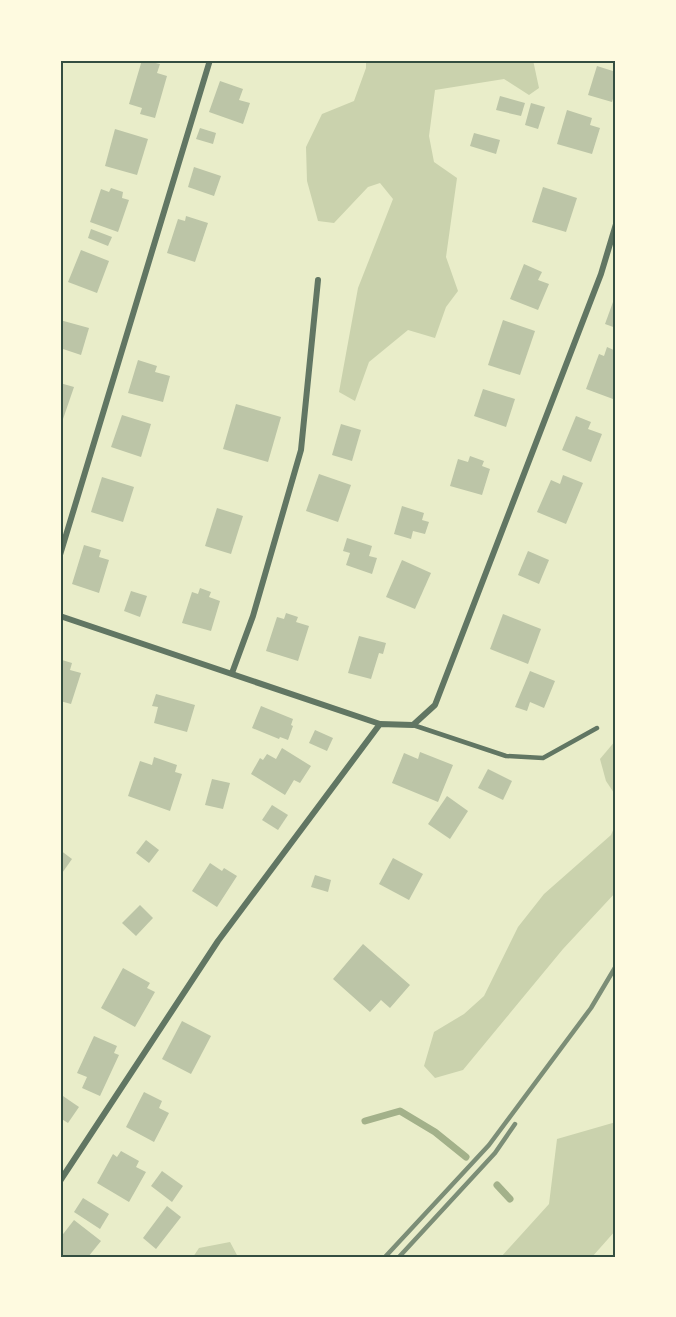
<svg xmlns="http://www.w3.org/2000/svg" width="676" height="1317" font-family="'Source Serif 4',serif">
  <style>
    .green { fill: #cad2ad }
    .lines { fill: none; stroke-linecap: round; stroke-linejoin: round }
    .stream { stroke: #a3b18a; stroke-width: 7 }
    .building { fill: #bcc5a7 }
    .service { stroke: #617663; stroke-width: 4.5 }
    .minor { stroke: #617663; stroke-width: 6 }
    .rail { stroke: #7c8e77; stroke-width: 4.5 }
    .neatline { fill: none; stroke: #344e41; stroke-width: 2 }
  </style>
  <rect width="100%" height="100%" fill="#e9edc9"/>
  <g class="green">
    <path d="M366 60H533L539 88 529 95 504 79 435 90 429 136 434 162 457 178 446 257 458 291 446 307 435 338 408 330 369 362 355 401 339 392 358 288 393 199 380 183 368 187 334 223 318 221 307 181 306 147 322 114 354 101 366 68Z"/>
    <path d="M616 740V796L606 781 600 759Z"/>
    <path d="M616 823V892L563 949 463 1070 435 1078 424 1066 434 1032 464 1014 484 996 518 927 544 894 611 835Z"/>
    <path d="M616 1122V1230L592 1257H501L549 1204 557 1139Z"/>
    <path d="M230 1242 238 1257H193L199 1248Z"/>
  </g>
  <g class="lines">
    <g class="stream">
      <path d="M365 1121 400 1111 435 1132 466 1157"/>
      <path d="M497 1185 510 1199"/>
    </g>
  </g>
  <g class="building">
    <path d="M142 60 160 64 157 73 167 76 155 118 140 114 142 108 129 104Z"/>
    <path d="M597 66 616 72V89L612 102 588 95Z"/>
    <path d="M220 81 243 89 239 100 250 103 243 124 209 112Z"/>
    <path d="M500 96 525 103 521 116 496 110Z"/>
    <path d="M531 103 545 107 538 129 525 125Z"/>
    <path d="M567 110 592 118 590 125 600 128 592 154 557 144Z"/>
    <path d="M200 128 216 133 213 144 196 139Z"/>
    <path d="M115 129 148 139 137 175 105 166Z"/>
    <path d="M474 133 500 140 496 154 470 146Z"/>
    <path d="M194 167 221 176 214 196 188 187Z"/>
    <path d="M543 187 577 198 566 232 532 222Z"/>
    <path d="M111 188 123 192 122 198 129 200 118 232 90 222 101 189 109 192Z"/>
    <path d="M186 216 208 223 195 262 167 253 178 219 185 221Z"/>
    <path d="M91 229 112 237 108 246 88 238Z"/>
    <path d="M81 250 109 261 97 293 68 282Z"/>
    <path d="M524 264 542 272 538 280 549 284 538 310 510 299Z"/>
    <path d="M613 302H616V328L605 324Z"/>
    <path d="M60 320 89 328 81 355 60 348Z"/>
    <path d="M503 320 535 331 520 375 488 365Z"/>
    <path d="M607 347 616 351V392L613 399 586 389 599 354 604 356Z"/>
    <path d="M138 360 157 366 155 372 170 376 163 402 128 393Z"/>
    <path d="M60 383 74 387 62 422 60 421Z"/>
    <path d="M483 389 515 399 506 427 474 416Z"/>
    <path d="M236 404 281 417 268 462 223 449Z"/>
    <path d="M122 415 151 424 141 457 111 447Z"/>
    <path d="M576 416 591 422 588 429 602 434 591 462 562 450Z"/>
    <path d="M341 424 361 430 352 461 332 455Z"/>
    <path d="M470 456 484 461 482 466 490 469 482 495 450 486 458 459 468 462Z"/>
    <path d="M319 474 351 485 338 522 306 511Z"/>
    <path d="M563 475 583 483 566 524 537 512 551 480 560 484Z"/>
    <path d="M102 477 134 487 123 522 91 512Z"/>
    <path d="M402 506 424 513 422 520 429 522 425 534 413 531 411 539 394 534Z"/>
    <path d="M217 508 243 516 231 554 205 546Z"/>
    <path d="M347 538 372 546 369 556 377 558 372 574 346 565 350 553 343 551Z"/>
    <path d="M84 545 101 550 99 557 109 560 99 593 72 584Z"/>
    <path d="M528 551 549 560 539 584 518 575Z"/>
    <path d="M402 560 431 573 415 609 386 597Z"/>
    <path d="M200 588 211 592 209 597 220 601 211 631 182 623 192 592 198 594Z"/>
    <path d="M131 591 147 596 140 617 124 611Z"/>
    <path d="M286 613 298 617 296 622 309 626 298 661 266 651 277 617 284 619Z"/>
    <path d="M503 614 541 629 528 664 490 649Z"/>
    <path d="M359 636 386 643 383 654 379 653 371 679 348 673Z"/>
    <path d="M62 660 72 663 70 670 81 673 71 704 60 701V668Z"/>
    <path d="M530 671 555 681 544 708 530 702 527 711 515 707Z"/>
    <path d="M156 694 195 705 187 732 154 723 158 707 152 706Z"/>
    <path d="M261 706 293 719 291 725 293 726 288 740 280 737 279 739 252 728Z"/>
    <path d="M315 730 333 738 327 751 309 743Z"/>
    <path d="M282 748 311 766 300 783 294 780 285 795 251 774 260 758 263 760 267 754 276 759Z"/>
    <path d="M420 752 453 765 438 802 392 783 404 753 418 759Z"/>
    <path d="M154 757 177 765 175 772 182 774 170 811 128 796 140 761 152 765Z"/>
    <path d="M488 769 512 781 503 800 478 788Z"/>
    <path d="M212 779 230 783 223 809 205 805Z"/>
    <path d="M447 796 468 811 450 839 428 824Z"/>
    <path d="M272 805 288 815 278 830 262 820Z"/>
    <path d="M146 840 159 850 149 863 136 853Z"/>
    <path d="M60 850 72 859 60 876Z"/>
    <path d="M393 858 423 874 409 900 379 884Z"/>
    <path d="M210 863 222 871 224 868 237 876 217 907 192 891Z"/>
    <path d="M315 875 331 880 328 892 311 887Z"/>
    <path d="M140 905 153 918 136 936 122 923Z"/>
    <path d="M363 944 410 985 390 1008 381 1000 370 1012 333 979Z"/>
    <path d="M123 968 150 983 147 988 155 992 135 1027 101 1008Z"/>
    <path d="M182 1021 211 1036 191 1074 162 1059Z"/>
    <path d="M94 1036 117 1046 114 1053 119 1055 100 1096 82 1088 87 1077 77 1073Z"/>
    <path d="M144 1092 162 1101 159 1108 169 1113 154 1142 126 1127Z"/>
    <path d="M60 1094 79 1107 68 1123 60 1118Z"/>
    <path d="M121 1151 139 1161 136 1167 146 1172 129 1202 97 1183 113 1154 117 1157Z"/>
    <path d="M162 1171 183 1186 172 1202 151 1186Z"/>
    <path d="M83 1198 109 1214 100 1229 74 1212Z"/>
    <path d="M167 1206 181 1217 156 1249 143 1238Z"/>
    <path d="M74 1220 101 1241 88 1257H60V1238Z"/>
  </g>
  <g class="lines">
    <path class="service" d="M413 725 506 756 543 758 597 728"/>
    <g class="minor">
      <path d="M60 555 210 60"/>
      <path d="M60 616 380 724"/>
      <path d="M232 673 253 616 301 450 318 280"/>
      <path d="M60 1181 218 941 380 724 413 725 435 705 601 274 616 224"/>
    </g>
    <g class="rail">
      <path d="M385 1257 489 1145 591 1008 616 966"/>
      <path d="M399 1257 495 1153 515 1124"/>
    </g>
  </g>
  <rect width="676" height="1317" fill="none" stroke="#fefae0" stroke-width="123"/>
  <rect x="62" y="62" width="552" height="1194" class="neatline"/>
</svg>
